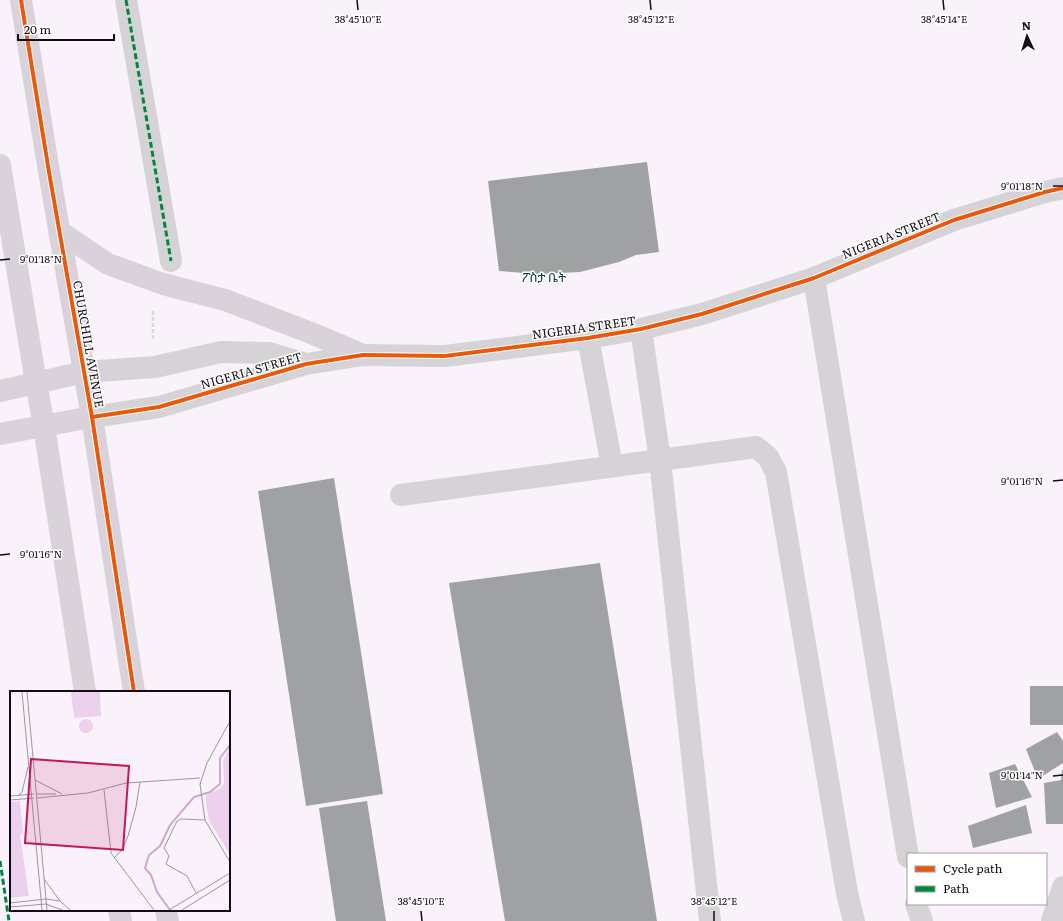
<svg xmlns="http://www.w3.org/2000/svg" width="1063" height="921" font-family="Literata,'Noto Sans Ethiopic',serif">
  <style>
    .building { fill: #9fa1a3 }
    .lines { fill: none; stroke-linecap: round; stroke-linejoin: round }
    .path { stroke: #dbd8db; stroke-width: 2.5; stroke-dasharray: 4 2; stroke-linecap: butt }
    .minor { stroke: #d6d3d6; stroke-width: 22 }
    .major { stroke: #d9d2da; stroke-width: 22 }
    .quiet { stroke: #00873e; stroke-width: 3; stroke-dasharray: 6 3; stroke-linecap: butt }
    .cycleway-casing { stroke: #fff; stroke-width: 6 }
    .cycleway { stroke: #e8590c; stroke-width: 4 }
    .ticks { fill: none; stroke: #130c14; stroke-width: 1.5 }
    .labels { text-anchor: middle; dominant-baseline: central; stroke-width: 3; stroke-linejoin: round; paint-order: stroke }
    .street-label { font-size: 12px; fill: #130c14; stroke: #fff }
    .neighbourhood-label { font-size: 13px; fill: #093c2c; stroke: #fff }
    .inset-river { fill: none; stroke: #cda8d1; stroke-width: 2 }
    .inset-road { fill: none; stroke: #9e969e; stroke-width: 1 }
    .view { fill: #c2185b; fill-opacity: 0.15; stroke: #c2185b; stroke-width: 2 }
    .inset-edge { fill: none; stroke: #130c14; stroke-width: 2 }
    .ticks-label { font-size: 10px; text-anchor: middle; fill: #130c14; stroke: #fff; stroke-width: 3; stroke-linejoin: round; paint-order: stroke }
  </style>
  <rect width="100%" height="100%" fill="#faf2fa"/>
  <g class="building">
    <path d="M647 162 659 252 636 255 619 262 580 272 539 274 499 271 488 181Z"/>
    <path d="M334 478 383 794 306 806 258 491Z"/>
    <path d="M600 563 657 921H505L449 583Z"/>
    <rect x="1030" y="686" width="33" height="39"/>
    <path d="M1057 732 1063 741V763L1038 779 1026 749Z"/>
    <path d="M1015 764 1032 797 996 808 989 773Z"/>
    <path d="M1062 770H1063V824H1046L1044 783 1061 780Z"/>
    <path d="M367 801 386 921H336L319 808Z"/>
    <path d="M1026 805 1032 833 973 848 968 826Z"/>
  </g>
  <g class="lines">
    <path class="path" d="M153 339V310"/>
    <g class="minor">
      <path d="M126 0 171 261"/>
      <path d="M814 278 908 857"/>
      <path d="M641 329 660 460 710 921"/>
      <path d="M588 338 612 466"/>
      <path d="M84 372 155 367 221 352 269 353 306 364"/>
      <path d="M92 417 159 407 306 364 363 355 445 356 588 338 641 329 702 314 814 278 954 220 1045 192 1063 188"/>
      <path d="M401 495 756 447 768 457 776 472 847 893 854 921"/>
      <path d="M916 904 922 921"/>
      <path d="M1052 921 1063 887"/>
    </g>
    <g class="major">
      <path d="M21 0 49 172 92 417 134 692"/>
      <path d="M0 165 36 383 44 426 85 692"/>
      <path d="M59 231 108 264 163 284 225 300 311 333 363 355"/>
      <path d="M0 391 84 372"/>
      <path d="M0 434 92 417"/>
      <path d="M119 910 121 921"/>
      <path d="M166 910 168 921"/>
    </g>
    <g class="quiet">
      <path d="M126 0 171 261"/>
      <path d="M0 861 9 921"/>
    </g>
    <defs>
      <g id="cycleway">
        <path d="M21 0 49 172 92 417 134 692"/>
        <path d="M92 417 159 407 306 364 363 355 445 356 588 338 641 329 702 314 814 278 954 220 1045 192 1063 188"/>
      </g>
    </defs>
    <use href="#cycleway" class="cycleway-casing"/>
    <use href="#cycleway" class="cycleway"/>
  </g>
  <path class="ticks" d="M357 0 358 10M650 0 651 10M943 0 944 10M1053 186H1063M0 260 10 259M1053 481 1063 480M0 555 10 554M1053 776 1063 775M421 911 422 921M714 911V921"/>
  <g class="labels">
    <g class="street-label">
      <text transform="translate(891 235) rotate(-22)">NIGERIA STREET</text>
      <text transform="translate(584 327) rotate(-8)">NIGERIA STREET</text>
      <text transform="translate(89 344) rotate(80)">CHURCHILL AVENUE</text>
      <text transform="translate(251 370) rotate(-16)">NIGERIA STREET</text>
    </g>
    <g class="neighbourhood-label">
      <text x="544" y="276">ፖስታ ቤት</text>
    </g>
  </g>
  <g transform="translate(10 691)">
    <rect width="220" height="220" fill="#faf2fa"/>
    <path d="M61 1H90L91 25 64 27ZM69 35a7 7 0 1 1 14 0a7 7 0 1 1-14 0ZM220 55V164L199 129 196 113V104L211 97 214 92 213 71ZM10 110 13 142 10 144 19 205 0 207V111Z" fill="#ebd1ed"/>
    <path class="inset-river" d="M160 219 147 201 141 184 135 177 139 164 150 155 160 134 184 106 200 101 210 93V67L220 54"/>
    <path class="inset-road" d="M12 1 32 219M17 1 37 219M220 30 197 72 190 93 195 129 220 171M25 89 52 103M94 99 101 162 144 219M27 103H46M0 105 24 103M8 105 12 101 18 76M27 107 78 102 116 92 190 87M0 109 24 107M104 167 112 159 118 145 126 116 130 91M34 188 50 210 60 219M186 202 177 185 156 173 159 165 154 157 167 130 171 128 195 129M0 212 36 208 50 210M0 216 36 213 52 219M159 219 220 182M172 219 220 189"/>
    <path class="view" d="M21 68 119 75 113 159 15 152Z"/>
    <rect width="220" height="220" class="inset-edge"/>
  </g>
  <g class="ticks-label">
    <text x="358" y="23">38°45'10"E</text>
    <text x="651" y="23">38°45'12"E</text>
    <text x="944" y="23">38°45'14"E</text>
    <text x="1022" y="190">9°01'18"N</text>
    <text x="41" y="263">9°01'18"N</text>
    <text x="1022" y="485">9°01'16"N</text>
    <text x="41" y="558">9°01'16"N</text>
    <text x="1022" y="779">9°01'14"N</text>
    <text x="421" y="905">38°45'10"E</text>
    <text x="714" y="905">38°45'12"E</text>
  </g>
  <rect x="907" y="853" width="140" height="52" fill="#ffffff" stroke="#a19ea1"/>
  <rect x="915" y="866" width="20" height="6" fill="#e8590c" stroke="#a19ea1"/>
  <text x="943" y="873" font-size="12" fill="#130c14">Cycle path</text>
  <rect x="915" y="886" width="20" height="6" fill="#00873e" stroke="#a19ea1"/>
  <text x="943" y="893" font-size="12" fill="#130c14">Path</text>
  <g transform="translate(1027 36) rotate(356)" stroke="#ffffff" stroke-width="3" paint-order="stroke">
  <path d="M0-3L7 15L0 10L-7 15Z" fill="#130c14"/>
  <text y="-6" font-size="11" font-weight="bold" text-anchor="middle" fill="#130c14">N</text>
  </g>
  <path d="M18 34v6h96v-6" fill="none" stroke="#130c14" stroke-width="2"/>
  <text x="24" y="34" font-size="12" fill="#130c14" stroke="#ffffff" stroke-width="3" paint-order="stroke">20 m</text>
</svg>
